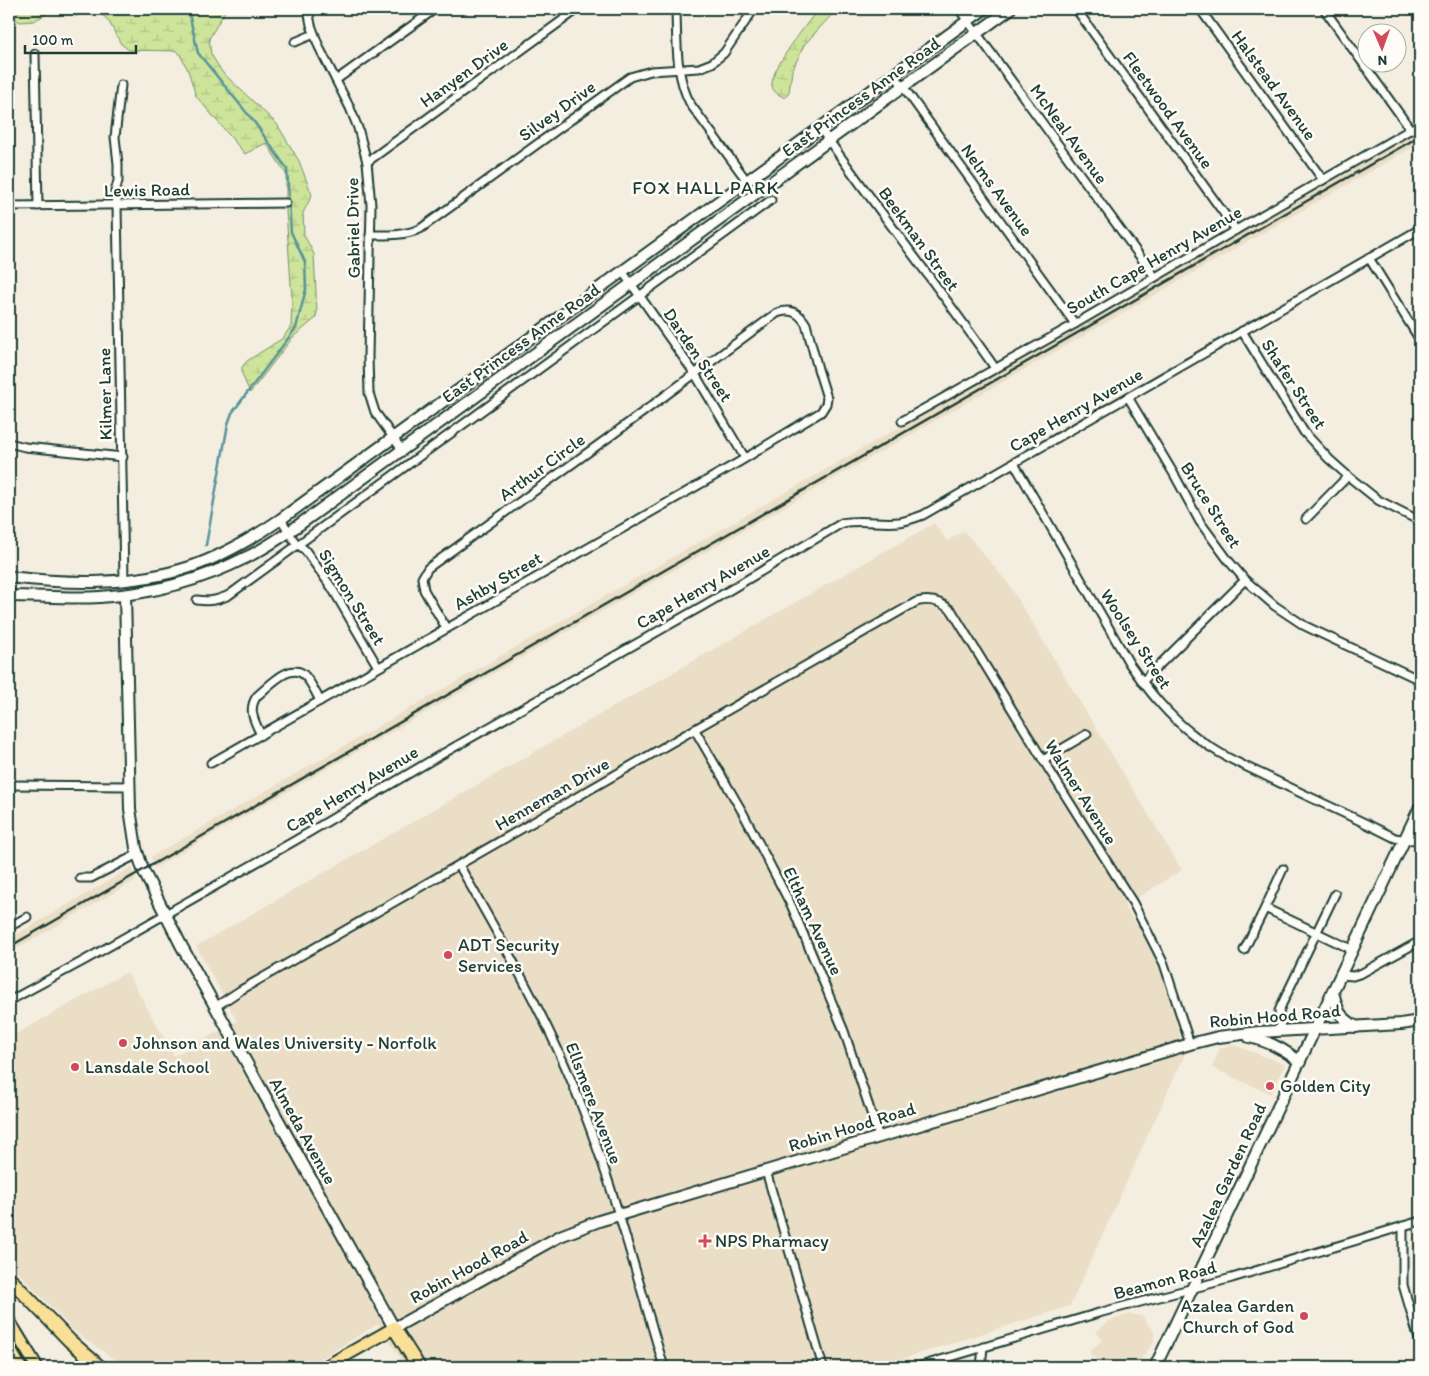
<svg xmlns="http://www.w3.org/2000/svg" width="1429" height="1376" font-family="Itim,sans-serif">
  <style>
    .built { fill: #eadec6 }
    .wetland { fill: url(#wetland-marsh); stroke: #769067 }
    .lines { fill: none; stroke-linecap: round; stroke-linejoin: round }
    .stream { stroke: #59939b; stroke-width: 2.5 }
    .street-casing { stroke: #1f3d34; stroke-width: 11 }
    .secondary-casing { stroke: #1f3d34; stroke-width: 14 }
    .primary-casing { stroke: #1f3d34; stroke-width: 15 }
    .highway-casing { stroke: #1f3d34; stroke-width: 16 }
    .street { stroke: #fdfcf7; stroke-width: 7 }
    .secondary { stroke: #fdfcf7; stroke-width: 10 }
    .primary { stroke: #fadf96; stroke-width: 11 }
    .highway { stroke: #fadf96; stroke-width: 12 }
    .rail { stroke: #1f3d34; stroke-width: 2.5 }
    .poi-dot { fill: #d1495b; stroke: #fdfcf7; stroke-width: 2 }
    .labels { text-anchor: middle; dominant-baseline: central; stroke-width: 5; stroke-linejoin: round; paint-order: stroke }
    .street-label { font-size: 18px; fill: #1f3d34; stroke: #fdfcf7 }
    .poi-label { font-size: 18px; fill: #1f3d34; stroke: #fdfcf7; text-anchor: start }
    .neighbourhood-label { font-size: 19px; letter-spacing: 1px; fill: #1f3d34; stroke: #fdfcf7 }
  </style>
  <defs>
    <pattern id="wetland-marsh" width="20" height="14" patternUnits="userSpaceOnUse" patternTransform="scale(1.25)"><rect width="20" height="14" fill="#cde49a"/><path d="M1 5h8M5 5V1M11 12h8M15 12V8" fill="none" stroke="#b0c485"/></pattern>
  </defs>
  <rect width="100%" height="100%" fill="#f4eee1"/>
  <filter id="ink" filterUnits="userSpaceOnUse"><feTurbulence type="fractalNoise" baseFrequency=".02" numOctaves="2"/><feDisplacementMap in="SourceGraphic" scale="10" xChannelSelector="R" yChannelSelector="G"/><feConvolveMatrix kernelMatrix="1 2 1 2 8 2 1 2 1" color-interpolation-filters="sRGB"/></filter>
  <g filter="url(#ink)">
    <g class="built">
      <path d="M1420 128V143L154 868 151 857Z"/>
      <path d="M934 523 947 541 964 531 1008 583 1182 870 1124 906 1147 939 1168 991 1185 1054 1070 1306 877 1367H406L378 1324 307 1367H126L76 1333 9 1263V1038L127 972 174 1056 237 1021 196 946Z"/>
      <path d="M132 867 136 880 9 953V939Z"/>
      <path d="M1234 1045 1285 1064 1271 1094 1212 1068 1220 1048Z"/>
      <path d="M1130 1314 1142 1316 1154 1332V1342L1135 1367H1127L1120 1360 1111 1367H1104L1089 1352 1102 1340 1096 1332 1109 1321Z"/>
    </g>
    <g class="wetland">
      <path d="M9 9H226L209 39 211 54 222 72 277 124 299 161 312 195 303 213 304 235 314 254 317 313 315 319 293 337 250 393 242 374V367L247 361 283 338 291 326 292 299 286 211V174L266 143 245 154 196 96 188 70 179 53 177 51 129 50 121 44 108 20 95 9 76 16 63 11 53 10 34 21 20 22 9 15Z"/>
      <path d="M818 9H837L804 45 792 71 789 92 785 98C780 95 773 93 772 86 769 70 808 23 818 9Z"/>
    </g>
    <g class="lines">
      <path class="stream" d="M188 9 198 53 255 123 287 169 291 232 305 262 306 289 296 328 232 413 228 424 206 545"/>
      <defs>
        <g id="street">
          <path d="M308 9 311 25 319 47 350 108 358 128 367 162 371 205 368 357 369 393 375 412 402 450"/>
          <path d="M676 9C677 42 675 76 691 105L747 181"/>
          <path d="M959 9 1155 277"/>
          <path d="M1076 9 1236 230"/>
          <path d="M1200 9 1323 180"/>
          <path d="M1324 9 1411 130"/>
          <path d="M295 42 314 34"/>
          <path d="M35 54 38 206"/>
          <path d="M894 74 1075 324"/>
          <path d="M336 80 435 9"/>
          <path d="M121 85 115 137 118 164V181L115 192 117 206 124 580"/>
          <path d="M820 128C877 209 939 287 995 368"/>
          <path d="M367 162 578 9"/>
          <path d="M9 206 286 203"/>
          <path d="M370 235C388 235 403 236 420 229L630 77 651 71 699 68 712 63 724 53 754 9"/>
          <path d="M1369 258 1420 340"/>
          <path d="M622 271 695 374 745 458"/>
          <path d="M1242 331 1304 432 1329 459 1348 476 1378 500 1420 521"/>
          <path d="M1128 397 1175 476 1200 522 1228 560 1245 580 1275 606 1305 626 1420 680"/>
          <path d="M902 421 1075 324 1236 230 1420 124"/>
          <path d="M9 443 25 447 123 457"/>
          <path d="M1014 463 1129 663C1148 690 1168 716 1195 736 1216 753 1240 764 1264 775 1308 797 1352 816 1395 838L1409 840 1420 839"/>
          <path d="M281 519 295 542 305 550 332 588 378 667"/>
          <path d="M1306 519 1348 476"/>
          <path d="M197 600C210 602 218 600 229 595L771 200"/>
          <path d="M1142 682 1245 580"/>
          <path d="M695 730 743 813 792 907 844 1031 879 1137"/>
          <path d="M261 735C255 722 247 710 257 696 268 687 292 659 306 677 312 684 316 693 320 701"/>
          <path d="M1043 760 1087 734"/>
          <path d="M211 763 739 462 821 412 826 404 827 398 818 369 806 324C799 312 790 308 777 313L612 435 428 568 422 578 424 590 446 628"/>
          <path d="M9 785 129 786"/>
          <path d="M459 865C495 929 532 992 562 1059 606 1157 633 1264 664 1367"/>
          <path d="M1283 869 1265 908 1353 950"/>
          <path d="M80 878H91L138 854"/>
          <path d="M9 927 27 917"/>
          <path d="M1244 950 1265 908"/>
          <path d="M1341 975 1353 976 1362 973 1420 941"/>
          <path d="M9 1001 85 960 296 840 437 757 713 600 842 523C861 519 880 524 899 522 907 521 915 518 923 515L1420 229"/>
          <path d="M215 1007 241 990 916 602C930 598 941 601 952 611L1043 760 1133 903 1164 964 1190 1044"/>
          <path d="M1281 1031 1279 1011 1282 1004 1335 894"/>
          <path d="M766 1171 823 1367"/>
          <path d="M1403 1226V1285L1420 1343"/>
          <path d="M917 1367 1102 1312 1232 1278 1420 1221"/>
          <path d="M981 1367 983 1347"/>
        </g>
        <g id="secondary">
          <path d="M9 577C69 584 132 586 190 567 223 556 253 538 281 519L984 9"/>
          <path d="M125 595 130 809 136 848 143 870 181 945 394 1328 560 1236 599 1221 1190 1044 1218 1037 1259 1032 1401 1024 1420 1021"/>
          <path d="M9 596C39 596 70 599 100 597 150 594 202 580 247 557 264 549 280 538 296 527L1010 9"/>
          <path d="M1333 992C1338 1012 1338 1015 1356 1027"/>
          <path d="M1249 1037C1269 1041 1284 1049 1300 1062"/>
          <path d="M1155 1367 1420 807"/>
        </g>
        <g id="primary">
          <path d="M9 1321 37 1367"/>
          <path d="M9 1348 20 1367"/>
          <path d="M325 1367 394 1328"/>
        </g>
        <g id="highway">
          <path d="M9 1278 70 1341 100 1367"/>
          <path d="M394 1328 419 1367"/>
        </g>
      </defs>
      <use href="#street" class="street-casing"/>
      <use href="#secondary" class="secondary-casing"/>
      <use href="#primary" class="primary-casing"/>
      <use href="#highway" class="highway-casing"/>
      <use href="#street" class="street"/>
      <use href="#secondary" class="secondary"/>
      <use href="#primary" class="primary"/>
      <use href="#highway" class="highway"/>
      <path class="rail" d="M9 947 1420 136"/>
    </g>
  </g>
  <g class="poi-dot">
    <circle cx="448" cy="955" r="5"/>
    <circle cx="123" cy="1043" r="5"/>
    <circle cx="75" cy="1067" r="5"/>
    <circle cx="1270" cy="1086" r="5"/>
    <path d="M702.5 1233.5h5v5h5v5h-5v5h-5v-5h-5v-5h5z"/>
    <circle cx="1304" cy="1316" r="5"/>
  </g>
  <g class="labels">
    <g class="street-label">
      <text transform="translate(464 73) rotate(-36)">Hanyen Drive</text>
      <text transform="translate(1274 85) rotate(54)">Halstead Avenue</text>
      <text transform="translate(861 97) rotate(-36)">East Princess Anne Road</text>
      <text transform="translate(1168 110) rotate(54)">Fleetwood Avenue</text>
      <text transform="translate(557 111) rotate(-36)">Silvey Drive</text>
      <text transform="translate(1069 134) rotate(54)">McNeal Avenue</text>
      <text transform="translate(147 190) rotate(-1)">Lewis Road</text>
      <text transform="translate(997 190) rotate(54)">Nelms Avenue</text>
      <text transform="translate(353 228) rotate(-91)">Gabriel Drive</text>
      <text transform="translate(919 239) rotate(54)">Beekman Street</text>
      <text transform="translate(1154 260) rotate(-30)">South Cape Henry Avenue</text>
      <text transform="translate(521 343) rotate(-36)">East Princess Anne Road</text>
      <text transform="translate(698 355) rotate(56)">Darden Street</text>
      <text transform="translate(1294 384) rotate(57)">Shafer Street</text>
      <text transform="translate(105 394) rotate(-91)">Kilmer Lane</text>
      <text transform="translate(1076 410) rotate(-30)">Cape Henry Avenue</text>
      <text transform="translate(542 467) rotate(-36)">Arthur Circle</text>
      <text transform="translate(1211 505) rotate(58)">Bruce Street</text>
      <text transform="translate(498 581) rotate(-30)">Ashby Street</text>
      <text transform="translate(703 587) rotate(-30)">Cape Henry Avenue</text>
      <text transform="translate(352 597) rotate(58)">Sigmon Street</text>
      <text transform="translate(1136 639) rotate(57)">Woolsey Street</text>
      <text transform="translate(352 789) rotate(-31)">Cape Henry Avenue</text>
      <text transform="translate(1081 792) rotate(58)">Walmer Avenue</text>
      <text transform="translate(552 794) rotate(-30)">Henneman Drive</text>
      <text transform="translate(813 921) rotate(65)">Eltham Avenue</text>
      <text transform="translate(1275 1016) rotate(-5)">Robin Hood Road</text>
      <text transform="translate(594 1103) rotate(69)">Ellsmere Avenue</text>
      <text transform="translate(852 1127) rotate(-17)">Robin Hood Road</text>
      <text transform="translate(303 1131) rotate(61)">Almeda Avenue</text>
      <text transform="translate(1228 1175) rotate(-65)">Azalea Garden Road</text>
      <text transform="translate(469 1267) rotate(-29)">Robin Hood Road</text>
      <text transform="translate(1165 1280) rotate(-15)">Beamon Road</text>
    </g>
    <g class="poi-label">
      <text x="458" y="945">ADT Security<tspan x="458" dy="21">Services</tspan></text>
      <text x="133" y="1043">Johnson and Wales University - Norfolk</text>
      <text x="85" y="1067">Lansdale School</text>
      <text x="1280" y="1086">Golden City</text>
      <text x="715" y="1241">NPS Pharmacy</text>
      <text x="1294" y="1306" text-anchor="end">Azalea Garden<tspan x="1294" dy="21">Church of God</tspan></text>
    </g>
    <g class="neighbourhood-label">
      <text x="706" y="187">FOX HALL PARK</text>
    </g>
  </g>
  <rect width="1429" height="1376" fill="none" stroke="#fdfcf7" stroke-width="30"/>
  <rect x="15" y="15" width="1399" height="1346" fill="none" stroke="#1f3d34" stroke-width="2" filter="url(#ink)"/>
  <g transform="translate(1382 48) rotate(178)"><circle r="24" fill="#fdfcf7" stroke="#a4b0a9"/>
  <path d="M0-4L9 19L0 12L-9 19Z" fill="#d1495b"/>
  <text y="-8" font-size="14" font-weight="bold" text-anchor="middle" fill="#1f3d34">N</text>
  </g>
  <path d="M25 45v8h111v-8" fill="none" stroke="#1f3d34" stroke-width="2.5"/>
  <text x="32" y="45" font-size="15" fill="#1f3d34" stroke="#fdfcf7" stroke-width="4" paint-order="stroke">100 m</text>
</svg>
